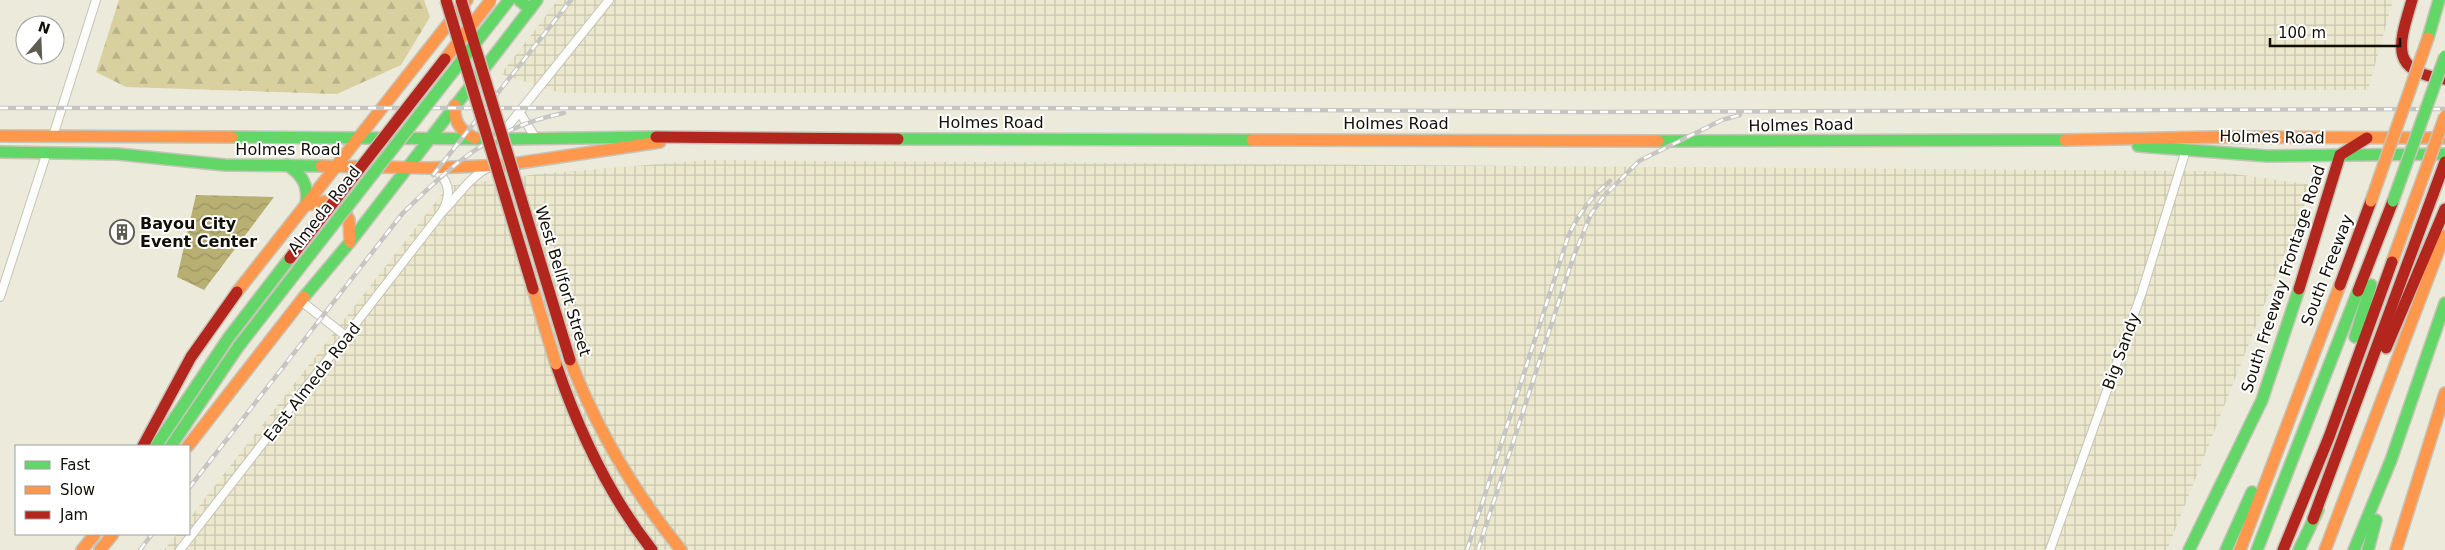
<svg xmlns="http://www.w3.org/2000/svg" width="2445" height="550" font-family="'DejaVu Sans',sans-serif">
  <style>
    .industrial { fill: url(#industrial-grid) }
    .forest { fill: url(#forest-firs) }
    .water { fill: url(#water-waves) }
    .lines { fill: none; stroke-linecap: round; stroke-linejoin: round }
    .street-casing { stroke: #c6c4b8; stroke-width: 10 }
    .fast-casing { stroke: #c6c4b8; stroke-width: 14 }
    .slow-casing { stroke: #c6c4b8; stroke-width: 14 }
    .jam-casing { stroke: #c6c4b8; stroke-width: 14 }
    .street { stroke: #fcfcfa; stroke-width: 8 }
    .fast { stroke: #63d668; stroke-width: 11 }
    .slow { stroke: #ff974d; stroke-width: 11 }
    .jam { stroke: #b3261e; stroke-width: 11 }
    .rail-casing { stroke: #c6c5c2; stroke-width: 4.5 }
    .rail { stroke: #fff; stroke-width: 2.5; stroke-dasharray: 8; stroke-linecap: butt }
    .fast-bridge-casing { stroke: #c6c4b8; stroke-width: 14; stroke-linecap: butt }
    .slow-bridge-casing { stroke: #c6c4b8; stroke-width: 14; stroke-linecap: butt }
    .jam-bridge-casing { stroke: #c6c4b8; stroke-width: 14; stroke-linecap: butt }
    .fast-bridge { stroke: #63d668; stroke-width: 11 }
    .slow-bridge { stroke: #ff974d; stroke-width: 11 }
    .jam-bridge { stroke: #b3261e; stroke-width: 11 }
    .labels { text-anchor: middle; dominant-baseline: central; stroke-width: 4; stroke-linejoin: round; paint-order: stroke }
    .street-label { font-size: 16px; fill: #110f06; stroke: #fff }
    .poi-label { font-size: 16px; font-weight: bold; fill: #110f06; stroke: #fff; text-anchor: start }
  </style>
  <defs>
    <pattern id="industrial-grid" width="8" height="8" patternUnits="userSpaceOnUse" patternTransform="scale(1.25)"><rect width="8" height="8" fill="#ebe8cd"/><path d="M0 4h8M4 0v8" fill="none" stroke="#c8c6af"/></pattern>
    <pattern id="forest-firs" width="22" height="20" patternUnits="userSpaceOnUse" patternTransform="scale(1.25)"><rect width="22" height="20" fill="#d8d19f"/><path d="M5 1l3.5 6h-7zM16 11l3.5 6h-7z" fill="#b8b287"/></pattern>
    <pattern id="water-waves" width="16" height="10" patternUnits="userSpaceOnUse" patternTransform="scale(1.25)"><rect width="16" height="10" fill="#b8af73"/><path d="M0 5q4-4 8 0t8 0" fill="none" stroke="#9d9562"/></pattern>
  </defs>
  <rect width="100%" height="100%" fill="#eceadb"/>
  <g class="industrial">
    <path d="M558 0H2393L2368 90 560 93 501 74Z"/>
    <path d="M706 160 2214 171 2312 185 2167 550H164L177 534H189V519L448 186 538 174Z"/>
  </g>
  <path class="forest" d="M119 0H424L430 17 401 65 337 94 126 87 96 72Z"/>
  <path class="water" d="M196 195 274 197 204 290 177 277Z"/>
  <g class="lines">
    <defs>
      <g id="street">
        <path d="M520 113 535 137"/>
        <path d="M53 136 96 0"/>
        <path d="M500 136 609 0"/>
        <path d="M433 169C449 179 452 193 443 210"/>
        <path d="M0 297 47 152"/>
        <path d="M301 301 347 337"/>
        <path d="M180 550 442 212C457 198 469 177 488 168"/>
        <path d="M2050 550 2142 292 2186 150"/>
      </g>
      <g id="fast">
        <path d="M519 0 530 9"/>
        <path d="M2428 38 2439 0"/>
        <path d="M232 137 501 139 656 137"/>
        <path d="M898 139 1252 140"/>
        <path d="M1658 141 2065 140"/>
        <path d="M2138 146 2267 156 2445 154"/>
        <path d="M0 152 118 154 225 165 321 166"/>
        <path d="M287 165C303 175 309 186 306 205"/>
        <path d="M304 297 350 242 537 0"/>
        <path d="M2355 337 2371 285"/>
        <path d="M156 446 229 337 290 258"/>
        <path d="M171 446 238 347 301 266"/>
        <path d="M2189 550 2262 400 2299 289"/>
        <path d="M2226 550 2252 492"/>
        <path d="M2257 550 2358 291"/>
        <path d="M2299 550 2318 510"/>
        <path d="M2354 550 2391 460 2445 303"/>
        <path d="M2368 550 2376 520"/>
      </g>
      <g id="slow">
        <path d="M455 105C453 121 461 132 475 138"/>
        <path d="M0 136 232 137"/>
        <path d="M1252 140 1658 141"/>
        <path d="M2065 140 2217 137 2443 138"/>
        <path d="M321 166 431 168 505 165 660 142"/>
        <path d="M306 205 328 201 342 206 349 220 350 242"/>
        <path d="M2392 262 2418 191"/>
        <path d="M237 292 467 0"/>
        <path d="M570 360C597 430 634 492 681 550"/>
        <path d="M188 446 304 297"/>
        <path d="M82 550 95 534"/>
        <path d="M100 550 113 534"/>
        <path d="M2240 550 2340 285"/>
        <path d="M2325 550 2444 236"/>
        <path d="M2396 550 2445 393"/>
      </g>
      <g id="jam">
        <path d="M2412 0C2399 44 2388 72 2445 79"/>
        <path d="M656 137 898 139"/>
        <path d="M2340 285 2371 201"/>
        <path d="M2299 289 2340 155 2367 138"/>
        <path d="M2358 291 2393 201"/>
        <path d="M2386 348 2445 209"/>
        <path d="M556 364C579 432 608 494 652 550"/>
        <path d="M143 446 191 357 237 292"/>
        <path d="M2313 519 2445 162"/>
        <path d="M2283 550 2329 437 2392 262"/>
      </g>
    </defs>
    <use href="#street" class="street-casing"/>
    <use href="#fast" class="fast-casing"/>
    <use href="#slow" class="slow-casing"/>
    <use href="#jam" class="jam-casing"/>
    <use href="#street" class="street"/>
    <use href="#fast" class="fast"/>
    <use href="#slow" class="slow"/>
    <use href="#jam" class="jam"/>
    <defs>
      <g id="rail">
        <path d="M0 108H1024L1584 112 2445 109"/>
        <path d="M433 175 571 0"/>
        <path d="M189 488 402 214C451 165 493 127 564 113"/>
        <path d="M140 550 152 534"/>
        <path d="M1467 550 1568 237C1578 214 1591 197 1610 181"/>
        <path d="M1478 550 1573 258 1591 214 1604 196 1639 161 1722 120 1740 115"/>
      </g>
    </defs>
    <use href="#rail" class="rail-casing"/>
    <use href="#rail" class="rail"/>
    <defs>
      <g id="fast-bridge">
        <path d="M2393 201 2445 56"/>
        <path d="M301 266 509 0"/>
      </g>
      <g id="slow-bridge">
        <path d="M445 59 491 0"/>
        <path d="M2418 191 2445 116"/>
        <path d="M2371 201 2428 38"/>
        <path d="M533 289 556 364"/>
      </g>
      <g id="jam-bridge">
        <path d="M446 0 533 289"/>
        <path d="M461 0 570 360"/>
        <path d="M290 258 445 59"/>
      </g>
    </defs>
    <use href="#fast-bridge" class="fast-bridge-casing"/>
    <use href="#slow-bridge" class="slow-bridge-casing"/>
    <use href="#jam-bridge" class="jam-bridge-casing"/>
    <use href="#fast-bridge" class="fast-bridge"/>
    <use href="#slow-bridge" class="slow-bridge"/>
    <use href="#jam-bridge" class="jam-bridge"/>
  </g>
  <defs>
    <symbol id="building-ring" viewBox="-11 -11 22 22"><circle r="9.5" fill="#fff" stroke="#5e5c51" stroke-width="1.5"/><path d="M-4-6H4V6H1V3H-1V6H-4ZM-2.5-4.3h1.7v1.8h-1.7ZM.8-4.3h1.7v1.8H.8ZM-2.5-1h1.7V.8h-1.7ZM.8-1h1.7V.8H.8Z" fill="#5e5c51"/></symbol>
  </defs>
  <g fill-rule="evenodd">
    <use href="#building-ring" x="108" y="218" width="28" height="28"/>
  </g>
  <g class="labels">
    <g class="street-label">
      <text x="991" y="122">Holmes Road</text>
      <text x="1396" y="123">Holmes Road</text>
      <text transform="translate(1801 125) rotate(-1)">Holmes Road</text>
      <text transform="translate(2272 137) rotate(1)">Holmes Road</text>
      <text x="288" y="149">Holmes Road</text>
      <text transform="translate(324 210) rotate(-52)">Almeda Road</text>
      <text transform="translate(2327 270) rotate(-69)">South Freeway</text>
      <text transform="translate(2283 279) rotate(-72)">South Freeway Frontage Road</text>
      <text transform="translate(563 281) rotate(73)">West Bellfort Street</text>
      <text transform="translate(2121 351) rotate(-70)">Big Sandy</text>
      <text transform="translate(312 382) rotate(-52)">East Almeda Road</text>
    </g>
    <g class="poi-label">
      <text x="140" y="223">Bayou City<tspan x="140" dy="18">Event Center</tspan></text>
    </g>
  </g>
  <rect x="15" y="445" width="175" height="90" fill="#ffffff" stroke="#a09f9b"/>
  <rect x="25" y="461" width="25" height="8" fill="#63d668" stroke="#a09f9b"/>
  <text x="60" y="470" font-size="15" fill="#110f06">Fast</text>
  <rect x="25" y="486" width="25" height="8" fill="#ff974d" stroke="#a09f9b"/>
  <text x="60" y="495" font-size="15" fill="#110f06">Slow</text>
  <rect x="25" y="511" width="25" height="8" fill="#b3261e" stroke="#a09f9b"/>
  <text x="60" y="520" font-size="15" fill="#110f06">Jam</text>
  <g transform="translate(40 40) rotate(19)"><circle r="24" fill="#ffffff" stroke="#a09f9b"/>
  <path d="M0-4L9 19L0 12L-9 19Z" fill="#5e5c51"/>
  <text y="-8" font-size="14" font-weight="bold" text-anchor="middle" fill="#110f06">N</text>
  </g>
  <path d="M2270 38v8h130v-8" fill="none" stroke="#110f06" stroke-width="2.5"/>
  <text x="2278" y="38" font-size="15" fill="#110f06" stroke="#ffffff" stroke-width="4" paint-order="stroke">100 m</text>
</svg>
